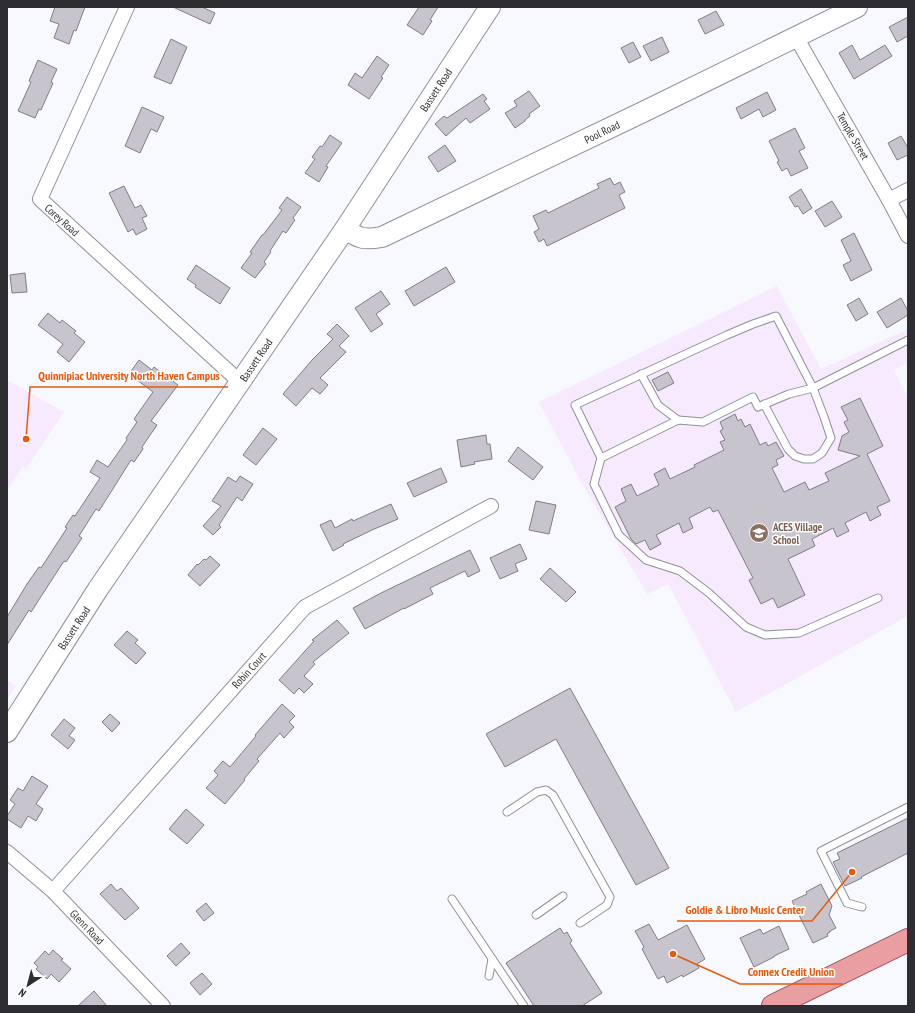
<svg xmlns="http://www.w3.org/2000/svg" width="915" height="1013" font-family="'PT Sans Narrow',sans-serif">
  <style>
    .education { fill: #f7eafe }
    .building { fill: #c8c4cd; stroke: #807d85 }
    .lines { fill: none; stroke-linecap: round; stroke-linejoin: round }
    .lane-casing { stroke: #8f9098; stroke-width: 9 }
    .street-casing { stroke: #8f9098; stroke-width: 16 }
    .secondary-casing { stroke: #8f9098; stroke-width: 22 }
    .primary-casing { stroke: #9e4e52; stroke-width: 24 }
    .lane { stroke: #fff; stroke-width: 7 }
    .street { stroke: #fff; stroke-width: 14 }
    .secondary { stroke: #fff; stroke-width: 20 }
    .primary { stroke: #e99fa1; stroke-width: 22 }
    .labels { text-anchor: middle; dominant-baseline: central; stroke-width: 3; stroke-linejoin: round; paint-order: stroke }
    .street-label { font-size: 11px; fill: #2e2e32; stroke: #fff }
    .education-label { font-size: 11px; font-weight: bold; fill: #785e54; stroke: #fff; text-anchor: start }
    .leader { fill: none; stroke: #e8590c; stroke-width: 1.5 }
    .callout-dot { fill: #e8590c; stroke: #fff; stroke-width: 1.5 }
    .callout-label { font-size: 12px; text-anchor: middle; font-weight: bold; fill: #e8590c; stroke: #fff; stroke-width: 3; stroke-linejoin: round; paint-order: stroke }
  </style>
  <rect width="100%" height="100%" fill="#f8f9ff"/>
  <g class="education">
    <path d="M777 286 821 369 908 329V362L894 370 908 397V616L736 712 668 584 647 594 581 482 539 402Z"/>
    <path d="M7 380 64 412 26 469 23 467 7 490Z"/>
    <path d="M7 680 16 686 7 699Z"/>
  </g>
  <g class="building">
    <path d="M55 7H85L76 31 74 30 69 44 54 38 59 24 50 21Z"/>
    <path d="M173 7H202L215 13 210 24Z"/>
    <path d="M419 7H438L430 20 432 21 423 35 407 25Z"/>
    <path d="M716 11 724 25 705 34 698 20Z"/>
    <path d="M908 17V36L897 42 889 27Z"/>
    <path d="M662 37 669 52 651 61 643 46Z"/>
    <path d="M171 39 187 47 171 84 154 77Z"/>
    <path d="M633 42 641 57 629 63 621 48Z"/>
    <path d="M852 45 860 60 885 45 892 56 854 79 839 53Z"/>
    <path d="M377 56 389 65 381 77 383 78 369 99 348 85 355 73 362 78Z"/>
    <path d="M38 60 57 69 51 82 53 83 41 110 39 109 35 118 18 111 31 82 29 81Z"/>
    <path d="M529 91 540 106 529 114 530 116 525 120V121L515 128 505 113 517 106 514 101Z"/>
    <path d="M767 92 776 110 763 117 759 109 741 119 736 108Z"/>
    <path d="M483 94 487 99 484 101 490 109 470 123 466 118 446 136 435 124 444 116 447 118Z"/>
    <path d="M142 107 164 117 157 132 151 129 140 153 125 146Z"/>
    <path d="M795 128 805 148 799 151 808 168 791 176 787 168 782 171 777 162 779 161 769 141Z"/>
    <path d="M330 135 342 143 326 166 328 167 319 182 305 173 315 159 312 157 320 146 322 147Z"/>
    <path d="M901 136 908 148V155L897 160 888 143Z"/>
    <path d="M445 145 456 161 438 172 428 157Z"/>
    <path d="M610 178 614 185 620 182 625 192 619 195 625 208 547 246 544 239 539 242 534 232 539 229 533 216 546 210 548 213 599 188 597 184Z"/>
    <path d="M124 186 135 208 141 205 147 216 142 218 147 229 136 235 133 229 128 232 109 193Z"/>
    <path d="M801 189 812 208 803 214 798 206 795 207 789 197Z"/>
    <path d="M287 197 301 207 293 218 295 220 286 233 283 231 270 251 271 252 264 262 266 264 255 278 241 268 252 253 250 252 262 235H263L282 210 279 208Z"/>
    <path d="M832 201 842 217 825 227 815 211Z"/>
    <path d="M854 233 872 270 851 281 843 265 851 261 841 240Z"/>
    <path d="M196 265 230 288 220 304 195 287 196 285 187 279Z"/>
    <path d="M446 267 455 282 414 306 405 291Z"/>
    <path d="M25 273 27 292 12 293 10 275Z"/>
    <path d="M381 291 390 304 376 314 383 324 371 332 355 308Z"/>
    <path d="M859 298 868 314 856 321 847 305Z"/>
    <path d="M901 298 908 311V315L887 328 877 312Z"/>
    <path d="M48 313 60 323 62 320 76 331 74 333 85 342 69 362 57 352 63 344 38 325Z"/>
    <path d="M337 324 349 336 339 346 346 352 320 378 328 385 320 394 312 388 296 406 283 394 312 360 333 339 327 334Z"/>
    <path d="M139 360 152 370 154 367 178 385 151 421 157 425 142 447 143 449 134 462 131 460 99 511 96 509 79 536 82 538 66 562 64 561 31 612 29 610 7 645V617L27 584 39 567 41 568 67 528 65 527 73 515 75 516 100 478 90 472 97 460 108 467 127 440 126 438 137 422 134 419 153 392 129 374Z"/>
    <path d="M668 372 674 383 658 391 652 380Z"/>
    <path d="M860 398 883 446 867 454 890 501 877 507 881 515 870 521 866 512 845 523 849 531 837 537 833 528 812 539 815 546 788 559 805 595 778 608 773 598 761 604 749 580 753 578 718 510 713 512 710 507 689 518 693 528 683 533 679 523 656 535 661 544 650 550 645 540 636 544 631 539 615 507 626 501 621 489 631 484 637 496 659 485 654 474 665 468 670 479 695 467 694 465 724 450 720 442 725 440 720 431 723 429 720 422 735 414 738 421 741 419 745 427 750 424 760 445 766 442 768 446 776 442 784 456 776 460 778 465 772 468 784 492 805 482 809 490 829 481 825 473 860 456 838 450 842 436 849 432 844 422 848 420 841 407Z"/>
    <path d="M263 428 277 439 256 465 243 455Z"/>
    <path d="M486 435 487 444H490L492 459 474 462 475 464 461 467 457 440Z"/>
    <path d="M518 447 543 467 533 480 508 461Z"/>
    <path d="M441 468 447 482 414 497 407 483Z"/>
    <path d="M240 476 253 484 242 501 237 497 219 525 221 527 213 535 203 526 221 506 212 501 228 477 236 482Z"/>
    <path d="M536 501 556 505 549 534 529 530Z"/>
    <path d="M391 504 398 519 372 530 343 544 344 545 333 551 320 525 331 520 335 528 352 519 353 521Z"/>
    <path d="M520 544 527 559 515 564 518 571 500 579 490 558Z"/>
    <path d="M470 550 480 571 468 577 465 571 430 588 433 594 404 609V608L365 629 353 608 381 593Z"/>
    <path d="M210 556 220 565 200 586 188 575 197 564 198 565 204 559 206 560Z"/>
    <path d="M550 568 576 592 566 602 540 579Z"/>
    <path d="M337 620 349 633 313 662 315 664 304 676 313 684 304 693 299 688 294 694 279 680 314 641 312 640Z"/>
    <path d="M127 631 138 640 135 643 146 653 136 664 114 645Z"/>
    <path d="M570 688 669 868 636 885 556 739 505 767 486 734Z"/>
    <path d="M282 704 295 716 289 722 294 727 284 738 280 733 257 759 259 761 244 779 245 780 225 804 206 788 218 775 214 771 223 761 230 767 256 736 255 735Z"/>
    <path d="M110 714 120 723 112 732 102 722Z"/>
    <path d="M64 719 75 728 69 736 75 740 68 749 51 735Z"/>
    <path d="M32 776 48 786 36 804 43 809 36 821 28 816 21 828 7 819V816L15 804 10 800 18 788 23 791Z"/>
    <path d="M186 809 204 825 187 844 169 829Z"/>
    <path d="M908 818V853L861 877 862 878 845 886 833 862 840 859 837 853Z"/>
    <path d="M111 884 117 891 121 888 139 908 125 920 100 894Z"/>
    <path d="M821 884 832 906 829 915 836 928 830 931V932L827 934 828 936 813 943 792 901 807 894 806 892Z"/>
    <path d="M206 903 214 913 204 921 196 911Z"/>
    <path d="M649 924 658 940 687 925 705 959 697 964 699 968 683 977 682 975 667 983 664 976 658 979 642 949 644 947 635 931Z"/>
    <path d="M779 926 789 949 774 956V957L754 967 740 938 760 929 763 934Z"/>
    <path d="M560 928 564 934 567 932 572 941 570 943 602 993 582 1006H534L506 963Z"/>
    <path d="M181 943 190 953 176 966 167 956Z"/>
    <path d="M53 950 63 959 61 960 71 969 59 982 51 974 47 979 36 969 38 967 34 963 45 951 49 955Z"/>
    <path d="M202 973 212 984 200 995 190 983Z"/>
    <path d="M94 991 107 1006H78Z"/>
  </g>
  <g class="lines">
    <defs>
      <g id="lane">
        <path d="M641 374 658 405 678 420"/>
        <path d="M764 404 788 449 795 456 804 459H813L822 453 831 438 824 417 813 388 776 316 753 324 727 335 575 405 601 458 678 420 703 422 753 397 758 407 789 394 813 388 908 340"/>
        <path d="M601 458 594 484 619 535 646 560 680 571 709 593 746 627 765 635 799 633 878 598"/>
        <path d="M507 812 537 792 546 790 553 795 610 897 607 905 580 923"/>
        <path d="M452 899 524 1006"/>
        <path d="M862 907 847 903 821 851 908 807"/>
        <path d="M536 915 563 896"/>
        <path d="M489 976 492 959"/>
      </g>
      <g id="street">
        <path d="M127 7 40 199 240 382"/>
        <path d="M796 37 889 200 908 236"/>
        <path d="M889 200 908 190"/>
        <path d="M7 852 53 891 163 1006"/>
        <path d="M53 891 305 607 491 506"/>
      </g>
      <g id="secondary">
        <path d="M345 229C360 239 364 240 382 237L643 112 857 7"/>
        <path d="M7 732 98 589 345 229 490 7"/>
      </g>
      <path id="primary" d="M773 1006 908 940"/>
    </defs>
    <use href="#lane" class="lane-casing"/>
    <use href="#street" class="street-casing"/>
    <use href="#secondary" class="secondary-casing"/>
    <use href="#primary" class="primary-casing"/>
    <use href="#lane" class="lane"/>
    <use href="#street" class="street"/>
    <use href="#secondary" class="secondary"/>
    <use href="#primary" class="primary"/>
  </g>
  <defs>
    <symbol id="school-disc" viewBox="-11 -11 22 22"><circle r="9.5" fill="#8d6e63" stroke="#fff"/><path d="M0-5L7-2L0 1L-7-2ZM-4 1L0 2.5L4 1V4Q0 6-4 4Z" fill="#fff"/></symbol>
  </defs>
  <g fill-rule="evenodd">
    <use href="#school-disc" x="748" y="522" width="22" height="22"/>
  </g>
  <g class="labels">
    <g class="street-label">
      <text transform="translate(436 90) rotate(-57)">Bassett Road</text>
      <text transform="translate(602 132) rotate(-26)">Pool Road</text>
      <text transform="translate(853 136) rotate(60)">Temple Street</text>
      <text transform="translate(62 220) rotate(42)">Corey Road</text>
      <text transform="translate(256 360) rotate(-56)">Bassett Road</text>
      <text transform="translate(74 628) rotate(-57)">Bassett Road</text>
      <text transform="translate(249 670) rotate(-48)">Robin Court</text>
      <text transform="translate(87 927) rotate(46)">Glenn Road</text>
    </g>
    <g class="education-label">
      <text x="773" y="527">ACES Village<tspan x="773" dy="13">School</tspan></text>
    </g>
  </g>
  <path class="leader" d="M26 439L30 387H228M852 872L812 921H677M673 954L740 984H843"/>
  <g class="callout-dot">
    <circle cx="26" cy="439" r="4"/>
    <circle cx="852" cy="872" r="4"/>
    <circle cx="673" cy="954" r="4"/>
  </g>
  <g class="callout-label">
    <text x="129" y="380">Quinnipiac University North Haven Campus</text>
    <text x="745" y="914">Goldie &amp; Libro Music Center</text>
    <text x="791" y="976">Connex Credit Union</text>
  </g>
  <rect width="915" height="1013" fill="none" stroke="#2e2e32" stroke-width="16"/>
  <g transform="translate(28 985) rotate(216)" stroke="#ffffff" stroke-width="3" paint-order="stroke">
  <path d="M0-3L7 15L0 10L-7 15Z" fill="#2e2e32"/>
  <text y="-6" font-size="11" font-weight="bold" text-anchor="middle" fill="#2e2e32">N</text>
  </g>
</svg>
